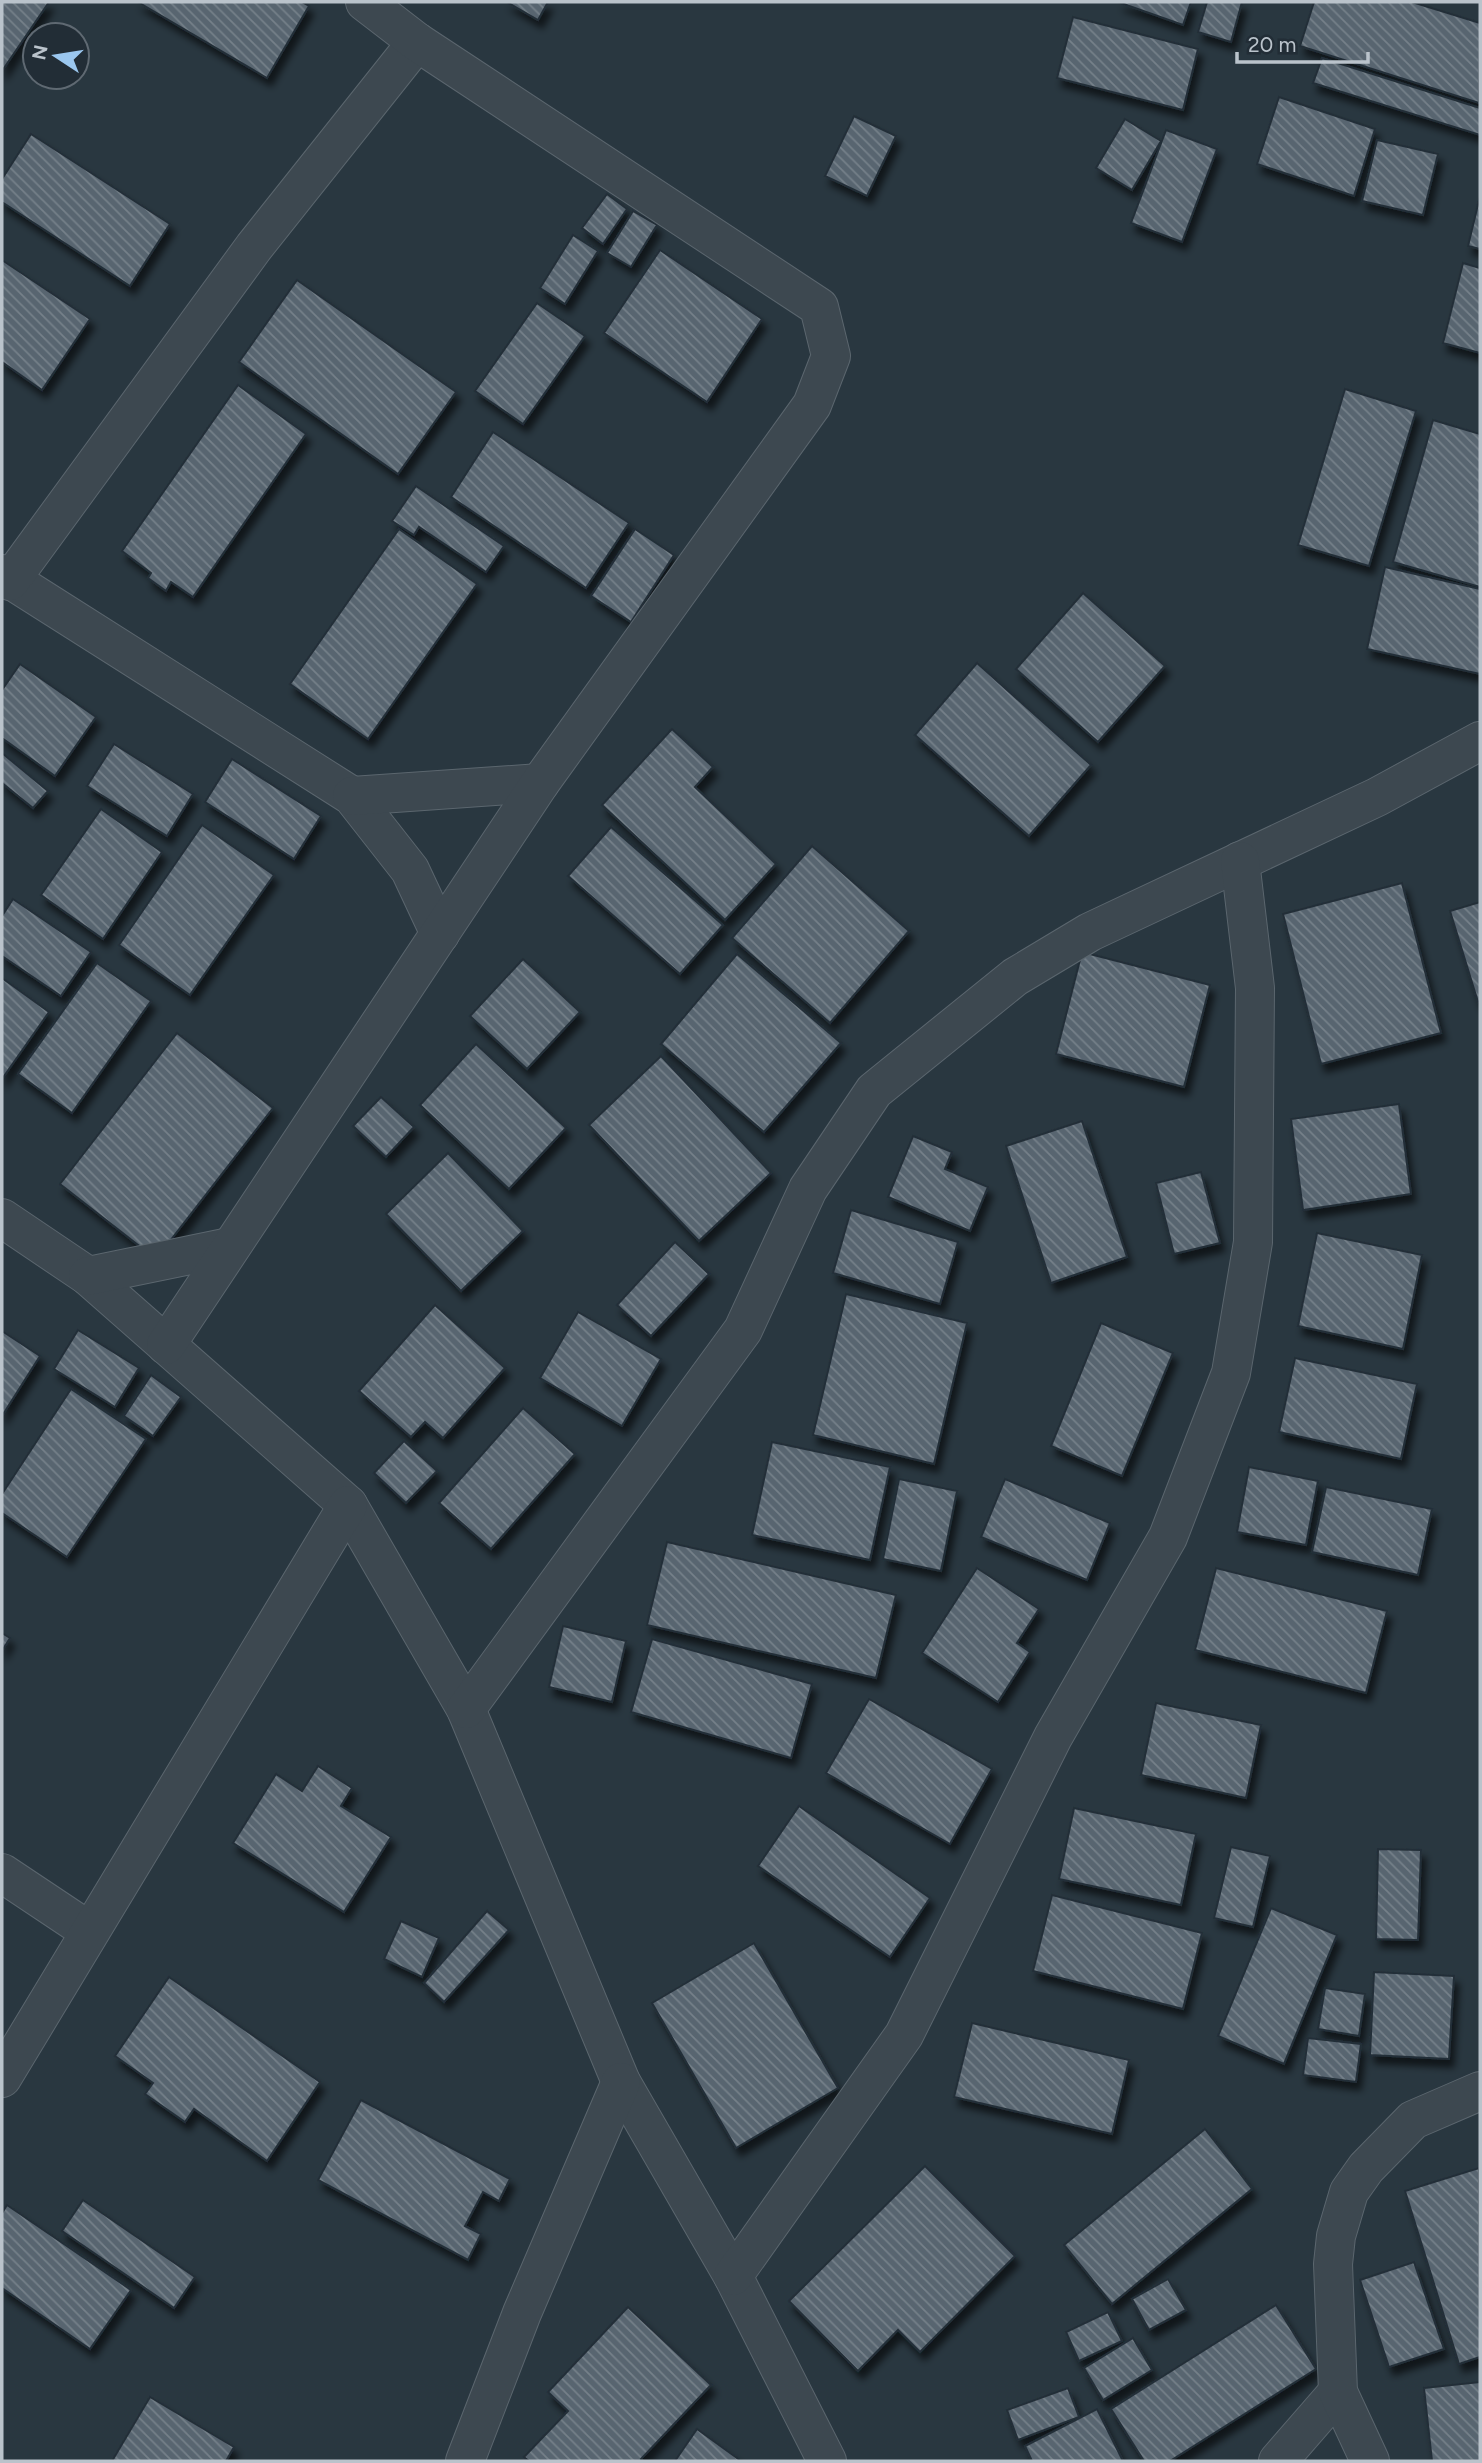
<svg xmlns="http://www.w3.org/2000/svg" width="1482" height="2463" font-family="Figtree,sans-serif">
  <style>
    .building { fill: url(#building-back-hatch); stroke: #242f38; stroke-width: 2; filter: url(#shadow) }
    .lines { fill: none; stroke-linecap: round; stroke-linejoin: round }
    .minor-casing { stroke: #5b666e; stroke-width: 40 }
    .minor { stroke: #3d4850; stroke-width: 38 }
  </style>
  <defs>
    <pattern id="building-back-hatch" width="6" height="6" patternUnits="userSpaceOnUse" patternTransform="scale(1.75)"><rect width="6" height="6" fill="#586570"/><path d="M-1 5l2 2M0 0l6 6M5-1l2 2" fill="none" stroke="#758089"/></pattern>
    <filter id="shadow"><feDropShadow dx="4.5" dy="8" stdDeviation="3.5" flood-color="#0009"/></filter>
  </defs>
  <rect width="100%" height="100%" fill="#293740"/>
  <g class="building">
    <path d="M2 2H49L2 71Z"/>
    <path d="M138 2H302L309 6 267 78Z"/>
    <path d="M507 2H548L538 20Z"/>
    <path d="M1118 2H1191L1183 25Z"/>
    <path d="M1207 2H1242L1231 42 1198 32Z"/>
    <path d="M1314 2H1412L1480 23 1479 103 1300 46Z"/>
    <path d="M1073 17 1198 49 1183 110 1057 78Z"/>
    <path d="M1322 58 1480 108V135L1313 83Z"/>
    <path d="M1279 97 1375 129 1354 196 1257 164Z"/>
    <path d="M854 116 896 136 867 196 825 176Z"/>
    <path d="M1125 119 1161 141 1132 190 1096 168Z"/>
    <path d="M1166 130 1217 149 1182 242 1131 223Z"/>
    <path d="M31 134 170 224 130 286 2 202V179Z"/>
    <path d="M1377 140 1438 154 1423 215 1362 201Z"/>
    <path d="M607 194 627 209 603 244 582 228Z"/>
    <path d="M1480 196V249L1468 246Z"/>
    <path d="M633 211 657 225 631 267 607 253Z"/>
    <path d="M573 235 598 251 565 304 540 288Z"/>
    <path d="M660 250 762 319 707 402 604 333Z"/>
    <path d="M2 260 90 319 42 390 2 362Z"/>
    <path d="M1463 263 1480 268V353L1443 343Z"/>
    <path d="M297 280 456 392 398 474 239 362Z"/>
    <path d="M537 303 585 336 523 424 475 391Z"/>
    <path d="M238 385 306 434 193 597 171 582 166 591 148 578 151 573 122 551Z"/>
    <path d="M1345 389 1416 411 1369 566 1298 545Z"/>
    <path d="M1433 420 1480 434V587L1393 562Z"/>
    <path d="M493 432 629 523 586 588 451 497Z"/>
    <path d="M416 486 504 546 486 572 419 527 414 535 392 521Z"/>
    <path d="M399 529 477 584 368 739 290 684Z"/>
    <path d="M635 529 674 555 631 622 591 596Z"/>
    <path d="M1385 567 1480 589V674L1367 649Z"/>
    <path d="M1083 593 1165 666 1098 742 1016 669Z"/>
    <path d="M977 663 1091 765 1029 836 915 735Z"/>
    <path d="M20 664 96 717 55 776 2 738V690Z"/>
    <path d="M672 729 713 767 695 787 776 864 725 920 602 805Z"/>
    <path d="M114 744 193 794 167 836 87 786Z"/>
    <path d="M2 753 48 791 33 808 2 783Z"/>
    <path d="M232 759 321 816 294 859 205 802Z"/>
    <path d="M101 809 162 852 103 939 41 895Z"/>
    <path d="M202 825 274 875 190 995 119 945Z"/>
    <path d="M611 827 723 925 680 974 568 876Z"/>
    <path d="M812 846 909 931 830 1023 732 938Z"/>
    <path d="M1402 883 1441 1033 1321 1064 1283 914Z"/>
    <path d="M13 899 91 952 61 996 2 956V916Z"/>
    <path d="M1480 902V1001L1478 1002 1450 911Z"/>
    <path d="M1082 952 1210 985 1184 1087 1056 1054Z"/>
    <path d="M737 954 841 1043 764 1132 661 1044Z"/>
    <path d="M523 959 580 1012 527 1069 470 1016Z"/>
    <path d="M97 963 151 1001 72 1113 18 1074Z"/>
    <path d="M2 978 49 1012 2 1079Z"/>
    <path d="M177 1033 273 1108 156 1259 60 1184Z"/>
    <path d="M476 1044 566 1128 509 1189 420 1105Z"/>
    <path d="M661 1056 771 1173 699 1241 589 1125Z"/>
    <path d="M381 1097 414 1127 386 1157 353 1126Z"/>
    <path d="M1399 1104 1411 1194 1303 1210 1291 1119Z"/>
    <path d="M1082 1121 1127 1257 1051 1283 1006 1146Z"/>
    <path d="M913 1136 952 1152 945 1169 988 1187 970 1231 888 1197Z"/>
    <path d="M448 1153 523 1231 461 1291 386 1214Z"/>
    <path d="M1201 1172 1220 1243 1174 1254 1156 1183Z"/>
    <path d="M851 1210 958 1242 940 1304 833 1273Z"/>
    <path d="M1317 1233 1422 1255 1403 1349 1298 1326Z"/>
    <path d="M675 1242 709 1274 651 1336 617 1305Z"/>
    <path d="M846 1294 967 1323 934 1464 813 1435Z"/>
    <path d="M435 1305 505 1368 443 1438 425 1422 411 1437 359 1391Z"/>
    <path d="M578 1312 661 1359 622 1426 540 1378Z"/>
    <path d="M1101 1323 1173 1353 1122 1476 1051 1446Z"/>
    <path d="M78 1330 139 1368 115 1407 54 1369Z"/>
    <path d="M2 1331 40 1356 2 1416Z"/>
    <path d="M1295 1358 1417 1384 1401 1459 1279 1432Z"/>
    <path d="M151 1375 181 1397 153 1436 124 1416Z"/>
    <path d="M71 1389 146 1439 67 1557 2 1513V1494Z"/>
    <path d="M523 1408 575 1454 491 1549 439 1503Z"/>
    <path d="M404 1441 437 1471 406 1503 374 1473Z"/>
    <path d="M772 1442 890 1467 870 1560 752 1535Z"/>
    <path d="M1249 1467 1318 1481 1306 1545 1237 1532Z"/>
    <path d="M899 1479 957 1491 941 1571 883 1559Z"/>
    <path d="M1005 1479 1110 1523 1087 1580 981 1537Z"/>
    <path d="M1326 1487 1432 1509 1418 1575 1312 1552Z"/>
    <path d="M667 1542 896 1595 876 1678 647 1625Z"/>
    <path d="M977 1568 1039 1609 1017 1643 1030 1652 998 1702 922 1653Z"/>
    <path d="M1216 1568 1387 1611 1366 1693 1195 1650Z"/>
    <path d="M563 1626 626 1641 612 1702 549 1687Z"/>
    <path d="M2 1633 10 1638 2 1651Z"/>
    <path d="M652 1639 812 1684 791 1758 631 1712Z"/>
    <path d="M869 1699 992 1769 950 1844 826 1773Z"/>
    <path d="M1156 1703 1261 1725 1246 1798 1141 1775Z"/>
    <path d="M318 1766 352 1788 341 1806 391 1837 344 1912 233 1843 276 1774 302 1791Z"/>
    <path d="M799 1806 930 1898 890 1957 758 1866Z"/>
    <path d="M1074 1808 1196 1834 1181 1905 1059 1879Z"/>
    <path d="M1231 1847 1270 1856 1253 1927 1214 1918Z"/>
    <path d="M1378 1849 1421 1850 1418 1940 1376 1939Z"/>
    <path d="M1052 1895 1202 1933 1183 2009 1033 1971Z"/>
    <path d="M1271 1908 1337 1935 1284 2064 1218 2036Z"/>
    <path d="M487 1911 509 1930 444 2002 424 1983Z"/>
    <path d="M401 1921 439 1938 422 1977 384 1959Z"/>
    <path d="M754 1943 838 2088 736 2148 652 2003Z"/>
    <path d="M1374 1972 1454 1976 1449 2059 1370 2055Z"/>
    <path d="M169 1977 320 2082 267 2161 194 2109 185 2122 145 2094 153 2083 115 2056Z"/>
    <path d="M1325 1988 1365 1994 1359 2036 1318 2029Z"/>
    <path d="M972 2023 1129 2060 1112 2134 954 2097Z"/>
    <path d="M1308 2038 1361 2044 1356 2082 1303 2075Z"/>
    <path d="M361 2100 510 2179 499 2201 483 2192 465 2226 481 2234 468 2260 318 2180Z"/>
    <path d="M1205 2129 1252 2189 1112 2304 1064 2245Z"/>
    <path d="M925 2166 1015 2256 920 2352 898 2330 858 2371 789 2301Z"/>
    <path d="M1479 2168 1480 2357 1459 2364 1405 2191Z"/>
    <path d="M83 2200 195 2277 174 2308 62 2231Z"/>
    <path d="M7 2205 131 2290 90 2349 2 2288V2213Z"/>
    <path d="M1414 2262 1444 2349 1389 2367 1360 2280Z"/>
    <path d="M1168 2279 1186 2310 1149 2330 1132 2299Z"/>
    <path d="M1276 2305 1316 2369 1170 2461H1144L1111 2409Z"/>
    <path d="M628 2307 711 2385 641 2459 643 2461H529L524 2457 568 2411 548 2392Z"/>
    <path d="M1108 2312 1122 2341 1079 2361 1066 2332Z"/>
    <path d="M1133 2338 1152 2370 1103 2400 1084 2368Z"/>
    <path d="M1480 2382V2461H1432L1424 2388Z"/>
    <path d="M1068 2388 1079 2417 1018 2440 1007 2410Z"/>
    <path d="M150 2397 234 2447 226 2461H112Z"/>
    <path d="M1097 2409 1123 2461H1032L1025 2446Z"/>
    <path d="M697 2429 741 2461H675Z"/>
  </g>
  <g class="lines">
    <defs>
      <g id="minor">
        <path d="M2 574 352 796 410 870 440 934"/>
        <path d="M10 581 254 247 417 42"/>
        <path d="M352 796 540 783"/>
        <path d="M2 1218 88 1276 348 1505 466 1709 621 2082 733 2276 827 2461"/>
        <path d="M88 1276 229 1247"/>
        <path d="M166 1345 540 783 812 405 831 356 819 307 417 42 365 2"/>
        <path d="M466 1709 743 1330 808 1189 874 1091 1015 977 1090 932 1377 797 1480 741"/>
        <path d="M2 1873 89 1931"/>
        <path d="M2 2078 348 1505"/>
        <path d="M733 2276 904 2035 1053 1737 1168 1537 1231 1373 1253 1242 1255 988 1240 861"/>
        <path d="M465 2461 522 2313 621 2082"/>
        <path d="M1278 2461 1338 2392"/>
        <path d="M1370 2461 1338 2392 1333 2264 1336 2236 1349 2192 1366 2168 1413 2120 1480 2091"/>
      </g>
    </defs>
    <use href="#minor" class="minor-casing"/>
    <use href="#minor" class="minor"/>
  </g>
  <rect width="1482" height="2463" fill="none" stroke="#bac3cb" stroke-width="7"/>
  <g transform="translate(56 56) rotate(282)"><circle r="33" fill="#222d36" stroke="#5f6972" stroke-width="2"/>
  <path d="M0-5L12 26L0 18L-12 26Z" fill="#9bc7ef"/>
  <text y="-10" font-size="19" font-weight="bold" text-anchor="middle" fill="#bac3cb">N</text>
  </g>
  <path d="M1237 52v10h131v-10" fill="none" stroke="#bac3cb" stroke-width="3.5"/>
  <text x="1248" y="52" font-size="21" fill="#bac3cb" stroke="#222d36" stroke-width="5" paint-order="stroke">20 m</text>
</svg>
